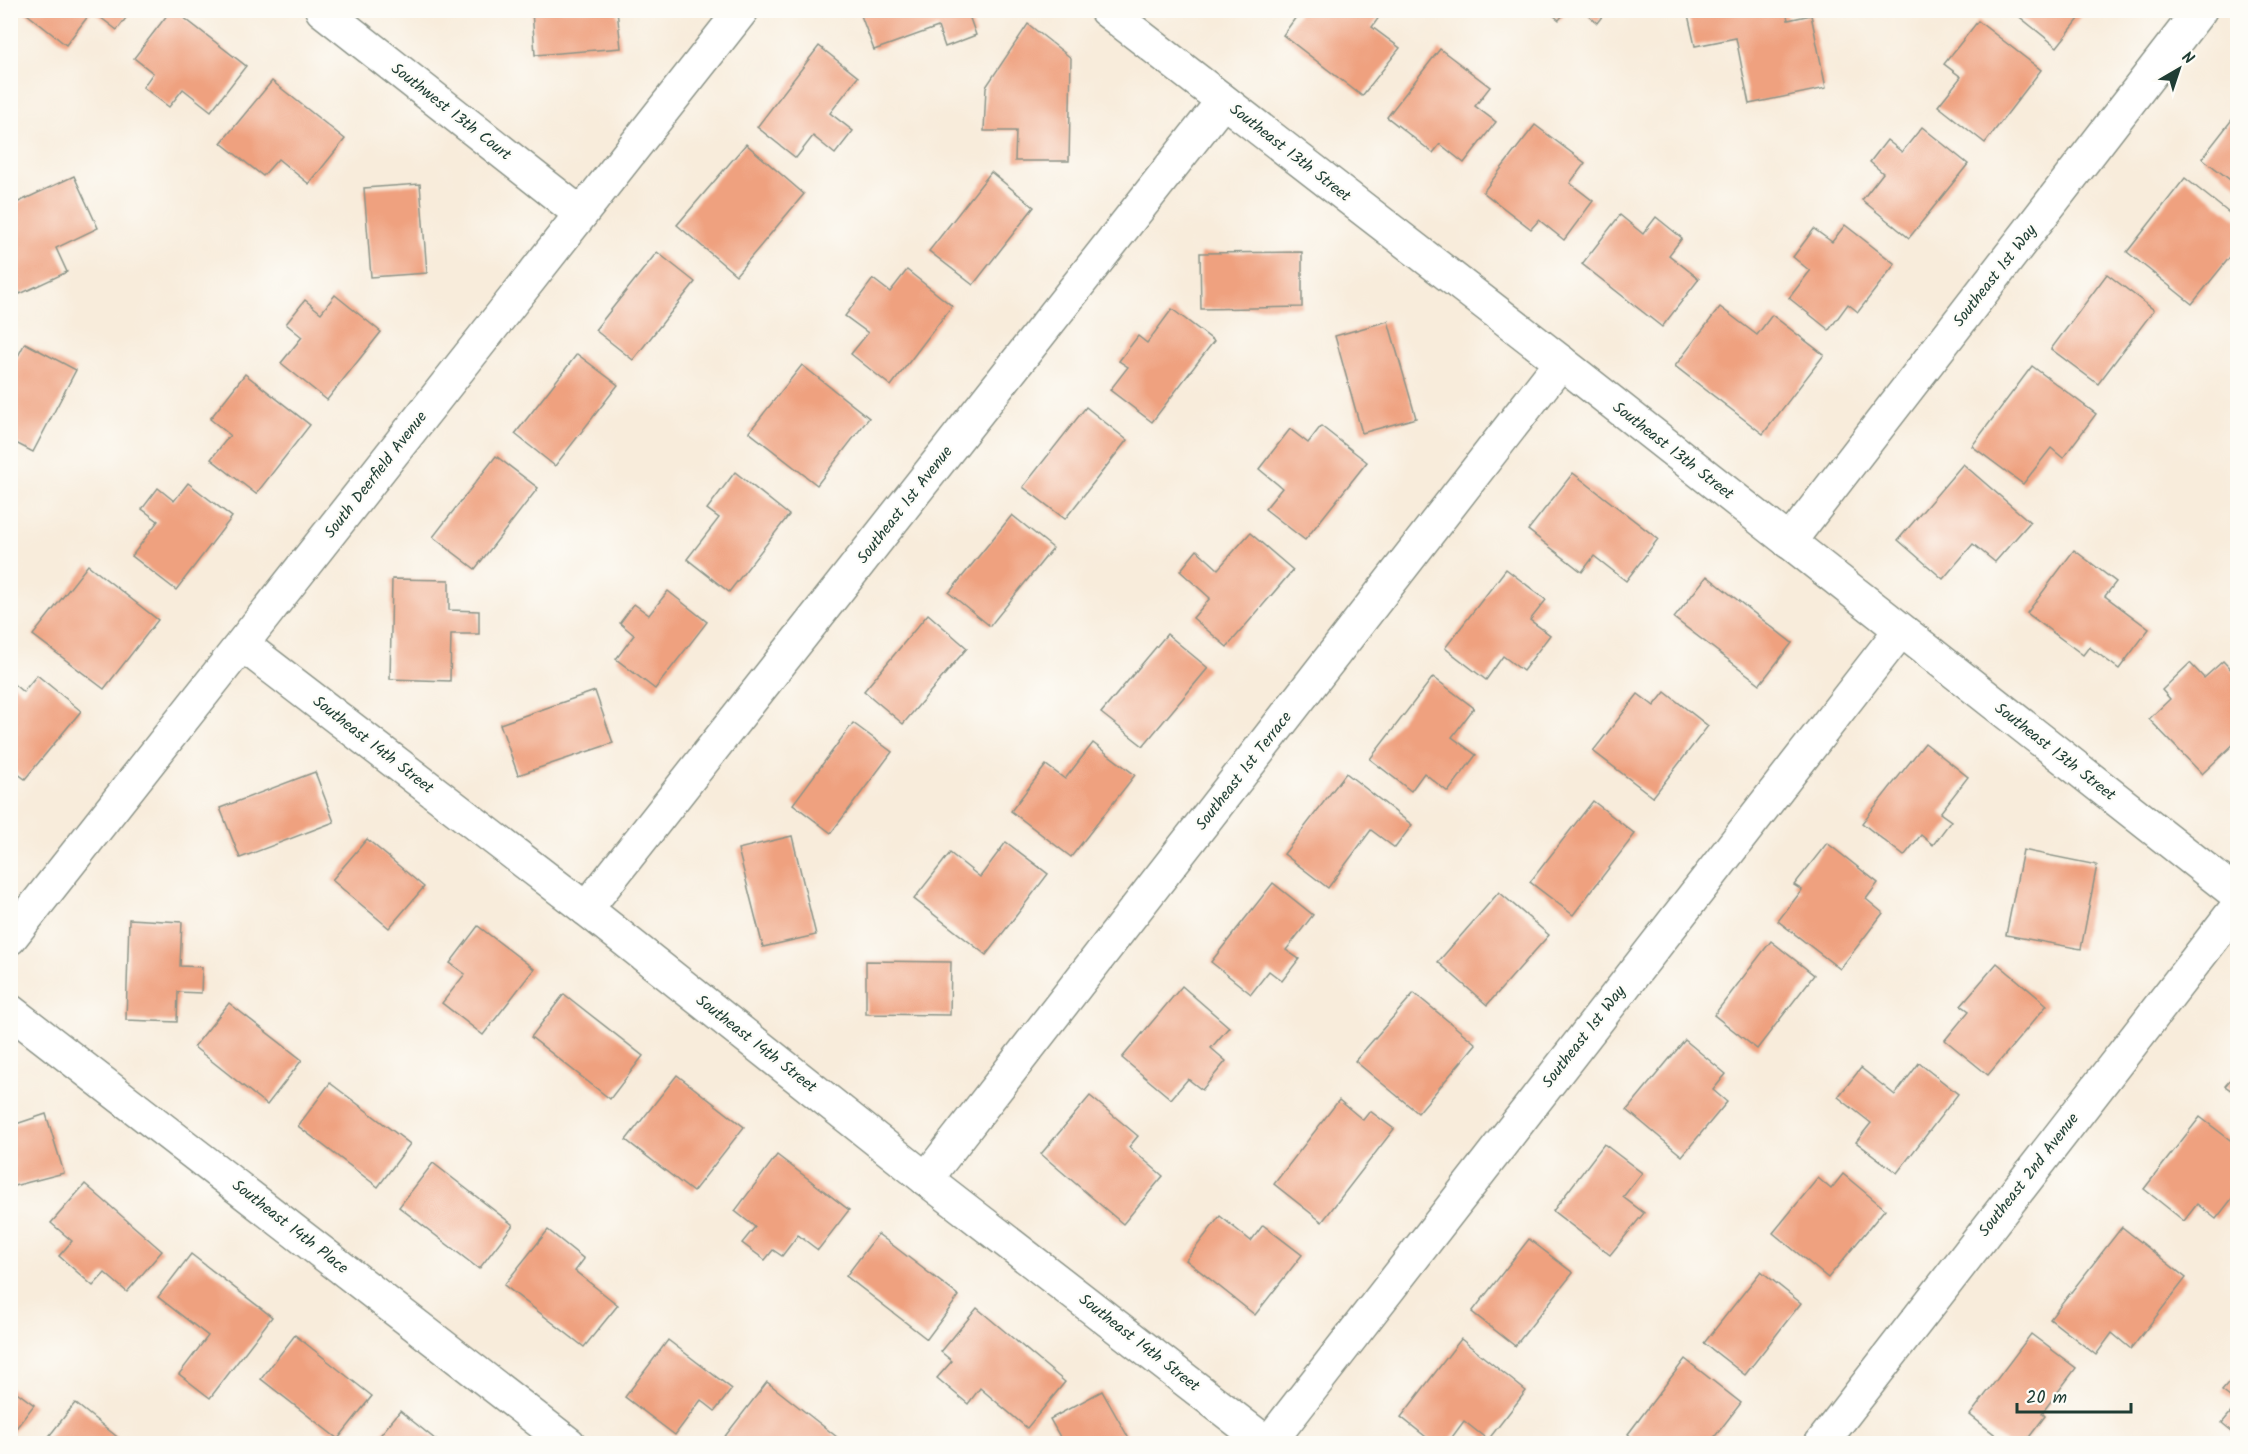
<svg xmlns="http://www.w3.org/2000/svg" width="2248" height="1454" font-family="Kalam,sans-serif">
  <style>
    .building { fill: #efa17f }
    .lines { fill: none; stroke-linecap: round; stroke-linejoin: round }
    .street-casing { stroke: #8c9488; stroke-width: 36 }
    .street { stroke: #fff; stroke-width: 33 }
    .labels { text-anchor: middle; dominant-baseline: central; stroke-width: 4.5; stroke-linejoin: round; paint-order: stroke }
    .street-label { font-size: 16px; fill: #1f3d34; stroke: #fdfcf7 }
  </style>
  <rect width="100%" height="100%" fill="#fdfcf7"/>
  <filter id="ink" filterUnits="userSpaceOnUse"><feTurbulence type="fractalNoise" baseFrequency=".0167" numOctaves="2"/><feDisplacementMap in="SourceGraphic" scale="12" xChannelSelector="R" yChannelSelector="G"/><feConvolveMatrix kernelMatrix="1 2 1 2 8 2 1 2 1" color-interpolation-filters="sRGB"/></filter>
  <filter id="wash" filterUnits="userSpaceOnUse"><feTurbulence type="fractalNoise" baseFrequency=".008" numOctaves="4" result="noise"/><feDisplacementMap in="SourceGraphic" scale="24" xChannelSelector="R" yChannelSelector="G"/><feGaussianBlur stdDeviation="1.35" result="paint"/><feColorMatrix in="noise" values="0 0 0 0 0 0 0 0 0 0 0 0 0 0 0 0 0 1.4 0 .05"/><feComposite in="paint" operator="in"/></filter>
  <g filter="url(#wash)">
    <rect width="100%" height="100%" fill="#f8ecdb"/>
    <g id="blocks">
      <g class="building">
        <path d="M22 10H132L117 30 92 11 66 45Z"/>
        <path d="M171 10H174L246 66 211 111 183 89 169 107 143 87 153 73 134 58Z"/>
        <path d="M532 10H617L621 48 535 55Z"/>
        <path d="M859 10H967L976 35 945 47 938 27 874 50Z"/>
        <path d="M1301 10H1384L1372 27 1400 48 1362 96 1283 35Z"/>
        <path d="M1547 10H1567L1559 20Z"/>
        <path d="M1583 10H1607L1597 23Z"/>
        <path d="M1687 10H1786L1788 20 1811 15 1826 88 1749 104 1736 38 1695 46Z"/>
        <path d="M2011 10H2086L2057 47Z"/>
        <path d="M1978 21 2041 70 1985 143 1938 106 1961 77 1944 64Z"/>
        <path d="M1028 24 1071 58 1069 161H1015L1016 131H984L986 87Z"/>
        <path d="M819 46 858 77 830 113 853 131 835 154 813 136 796 158 757 127Z"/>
        <path d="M1440 49 1490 87 1475 106 1496 122 1464 163 1440 144 1433 153 1387 117Z"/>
        <path d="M272 81 345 139 309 184 278 159 263 176 221 143Z"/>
        <path d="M2238 112V186L2202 158Z"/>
        <path d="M1535 125 1585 163 1570 183 1593 201 1564 240 1539 220 1531 229 1483 192Z"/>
        <path d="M1922 127 1968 164 1909 238 1862 200 1883 173 1870 162 1887 140 1902 152Z"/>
        <path d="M746 144 804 194 736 275 677 225Z"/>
        <path d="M991 172 1034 207 973 285 929 251Z"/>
        <path d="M74 176 98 228 56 248 67 272 20 294 10 273V206Z"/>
        <path d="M2185 178 2238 220V247L2192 304 2127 252Z"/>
        <path d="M420 184 427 273 371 277 364 188Z"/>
        <path d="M1620 215 1643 234 1656 217 1682 238 1669 255 1699 279 1662 327 1582 264Z"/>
        <path d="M1845 225 1895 264 1858 312 1848 304 1829 330 1789 298 1810 271 1793 257 1814 229 1832 242Z"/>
        <path d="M657 252 695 282 633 360 595 330Z"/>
        <path d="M1302 252V307L1201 309 1200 253Z"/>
        <path d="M907 270 952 306 891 386 851 354 868 333 845 316 873 279 890 292Z"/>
        <path d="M2107 274 2154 310 2098 384 2051 349Z"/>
        <path d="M335 295 381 332 327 400 281 363 302 337 286 324 305 300 321 313Z"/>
        <path d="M1720 307 1757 335 1772 315 1824 355 1763 434 1675 366Z"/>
        <path d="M1172 309 1214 341 1152 422 1110 390 1128 367 1119 361 1138 336 1147 343Z"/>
        <path d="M1388 321 1416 418 1362 433 1335 336Z"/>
        <path d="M25 343 76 370 33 452 10 440V371Z"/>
        <path d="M577 354 618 385 555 466 515 434Z"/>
        <path d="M802 365 869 418 817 485 749 432Z"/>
        <path d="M2032 366 2096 414 2063 458 2051 448 2023 484 1972 446Z"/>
        <path d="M245 374 310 425 256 494 211 459 230 435 210 419Z"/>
        <path d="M1086 407 1127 440 1065 519 1023 487Z"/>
        <path d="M1321 426 1367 462 1305 540 1265 509 1282 488 1259 469 1290 429 1308 443Z"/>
        <path d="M496 456 538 488 475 569 433 537Z"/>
        <path d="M1963 464 2030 522 1995 562 1973 544 1943 579 1898 540Z"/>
        <path d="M735 472 789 515 729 592 687 559 719 518 707 509Z"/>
        <path d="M1573 473 1658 539 1626 581 1594 556 1582 572 1528 530Z"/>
        <path d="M188 483 232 517 176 590 132 556 158 521 142 509 158 488 174 501Z"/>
        <path d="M1012 515 1053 548 990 626 949 593Z"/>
        <path d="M1250 533 1293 570 1227 647 1193 618 1210 598 1180 571 1197 550 1218 569Z"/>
        <path d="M2074 550 2116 582 2105 596 2149 629 2119 669 2089 647 2083 655 2027 613Z"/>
        <path d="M88 565 158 620 104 689 33 635Z"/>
        <path d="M1506 569 1546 600 1530 620 1550 635 1523 671 1503 656 1486 680 1445 648Z"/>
        <path d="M1707 576 1792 643 1760 684 1674 618Z"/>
        <path d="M392 579 449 580V610L479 611V634H451L450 681 390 679Z"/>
        <path d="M668 591 707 622 655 689 616 659 634 635 620 623 634 604 649 615Z"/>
        <path d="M928 614 967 648 903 724 864 691Z"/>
        <path d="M1167 634 1208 668 1143 746 1101 713Z"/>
        <path d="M2223 661 2238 677V740L2202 774 2149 719 2170 699 2162 690 2190 663 2204 678Z"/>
        <path d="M37 675 81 711 25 779 10 768V681L23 692Z"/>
        <path d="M1433 677 1474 708 1452 737 1476 755 1448 792 1424 773 1411 791 1370 759Z"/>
        <path d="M595 691 613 743 518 775 500 724Z"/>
        <path d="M1665 692 1708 726 1653 797 1593 751 1638 694 1654 706Z"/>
        <path d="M853 723 892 752 831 833 793 804Z"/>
        <path d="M1093 743 1135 775 1071 857 1011 811 1046 765 1065 779Z"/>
        <path d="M1925 743 1968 777 1940 813 1951 821 1933 845 1921 835 1904 856 1862 823Z"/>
        <path d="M315 772 334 822 240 858 220 808Z"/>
        <path d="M1346 773 1412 825 1395 848 1371 830 1328 888 1284 854Z"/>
        <path d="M1593 801 1635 834 1573 915 1530 882Z"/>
        <path d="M792 836 816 935 763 947 738 849Z"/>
        <path d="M367 839 424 887 389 928 332 880Z"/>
        <path d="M1006 842 1048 874 986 955 914 899 950 853 980 877Z"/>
        <path d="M1827 843 1878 883 1866 899 1883 913 1840 969 1778 921 1802 890 1794 885Z"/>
        <path d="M2023 850 2097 865 2081 949 2006 935Z"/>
        <path d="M1273 883 1313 915 1286 950 1299 959 1282 981 1269 971 1251 994 1211 962Z"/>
        <path d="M1499 892 1549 935 1487 1005 1438 962Z"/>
        <path d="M129 919 182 922 180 966 202 967 201 993 178 992 177 1022 126 1020Z"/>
        <path d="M478 926 534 969 483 1035 442 1003 465 974 450 963Z"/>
        <path d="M1771 941 1814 975 1757 1049 1714 1015Z"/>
        <path d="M866 961 951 962 950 1015 866 1014Z"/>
        <path d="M1997 963 2047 1005 1988 1075 1945 1040 1969 1011 1961 1005Z"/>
        <path d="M1182 986 1229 1027 1211 1048 1226 1061 1202 1090 1188 1079 1171 1099 1122 1058Z"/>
        <path d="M1414 993 1476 1044 1418 1113 1355 1061Z"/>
        <path d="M564 994 643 1056 610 1099 531 1037Z"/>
        <path d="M229 1003 302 1060 267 1105 194 1047Z"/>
        <path d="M1685 1040 1726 1074 1713 1090 1727 1102 1682 1156 1627 1110Z"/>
        <path d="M1919 1063 1958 1094 1897 1173 1856 1142 1871 1123 1838 1097 1861 1068 1895 1095Z"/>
        <path d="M2238 1071V1095L2225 1086Z"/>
        <path d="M677 1075 744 1127 693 1192 626 1140Z"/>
        <path d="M330 1083 410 1144 378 1187 298 1126Z"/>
        <path d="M1090 1096 1138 1136 1129 1147 1163 1176 1123 1224 1041 1154Z"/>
        <path d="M1339 1100 1363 1120 1370 1111 1394 1129 1322 1222 1274 1184Z"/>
        <path d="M46 1114 64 1173 10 1187V1126Z"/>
        <path d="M2200 1117 2238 1146V1191L2216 1219 2197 1204 2184 1221 2144 1189Z"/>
        <path d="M1604 1144 1642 1173 1623 1197 1644 1213 1610 1255 1553 1211Z"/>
        <path d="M777 1155 849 1210 818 1250 798 1235 782 1256 773 1250 765 1260 742 1243 755 1227 735 1211Z"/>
        <path d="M433 1163 513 1225 479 1269 399 1207Z"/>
        <path d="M1843 1174 1885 1209 1828 1278 1773 1233 1818 1178 1831 1189Z"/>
        <path d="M85 1184 162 1251 127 1292 105 1273 93 1286 59 1256 72 1241 51 1223Z"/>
        <path d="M1220 1216 1251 1241 1263 1225 1302 1255 1255 1315 1186 1260Z"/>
        <path d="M2122 1227 2186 1278 2131 1349 2112 1333 2096 1355 2050 1319Z"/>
        <path d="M548 1230 584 1259 575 1271 618 1305 584 1347 504 1285Z"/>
        <path d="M878 1234 959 1296 927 1339 846 1276Z"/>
        <path d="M1529 1239 1573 1273 1515 1346 1472 1312Z"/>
        <path d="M191 1254 272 1317 210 1398 179 1374 208 1336 158 1297Z"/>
        <path d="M1761 1271 1801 1303 1745 1375 1704 1343Z"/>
        <path d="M977 1308 1065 1382 1027 1428 980 1388 968 1404 937 1378 952 1361 941 1352Z"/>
        <path d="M2031 1334 2076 1368 2042 1413 2045 1416 2024 1444H2007L1970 1415Z"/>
        <path d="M295 1335 372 1396 338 1439 261 1379Z"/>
        <path d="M1461 1339 1526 1391 1488 1440 1464 1421 1447 1444H1435L1401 1417Z"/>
        <path d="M668 1340 732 1389 715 1411 701 1400 675 1435 625 1397Z"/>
        <path d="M1685 1359 1741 1403 1709 1444H1640L1628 1434Z"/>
        <path d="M2238 1372V1403L2222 1391Z"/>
        <path d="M767 1382 842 1441 839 1444H719Z"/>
        <path d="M10 1387 34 1405 10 1436Z"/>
        <path d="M1102 1391 1132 1444H1064L1050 1419Z"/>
        <path d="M75 1403 126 1444H43Z"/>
        <path d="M2238 1404V1436L2222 1423Z"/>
        <path d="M400 1411 441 1444H373Z"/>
      </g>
    </g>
  </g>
  <g filter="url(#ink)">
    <use href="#blocks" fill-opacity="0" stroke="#8c9488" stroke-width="1.5"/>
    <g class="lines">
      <defs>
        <g id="street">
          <path d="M322 10 581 214"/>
          <path d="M1106 10 1561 362 2238 895"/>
          <path d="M1789 542 2200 10"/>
          <path d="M243 645 586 909 926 1179 1268 1444"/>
          <path d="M586 909 1223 101"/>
          <path d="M10 938 742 10"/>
          <path d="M10 1011 569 1444"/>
          <path d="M926 1179 1561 362"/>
          <path d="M1268 1444 1900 631"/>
          <path d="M1821 1444 2238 906"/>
        </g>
      </defs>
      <use href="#street" class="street-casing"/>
      <use href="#street" class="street"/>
    </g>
  </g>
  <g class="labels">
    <g class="street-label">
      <text transform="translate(451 112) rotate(38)">Southwest 13th Court</text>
      <text transform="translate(1290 153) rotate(38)">Southeast 13th Street</text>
      <text transform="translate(1995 276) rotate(-52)">Southeast 1st Way</text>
      <text transform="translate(1673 451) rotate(38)">Southeast 13th Street</text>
      <text transform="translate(376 475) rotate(-52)">South Deerfield Avenue</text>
      <text transform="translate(905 505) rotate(-52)">Southeast 1st Avenue</text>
      <text transform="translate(373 745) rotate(38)">Southeast 14th Street</text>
      <text transform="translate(2055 752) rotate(38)">Southeast 13th Street</text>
      <text transform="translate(1244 771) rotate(-52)">Southeast 1st Terrace</text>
      <text transform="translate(1584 1037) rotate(-52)">Southeast 1st Way</text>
      <text transform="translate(756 1044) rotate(38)">Southeast 14th Street</text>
      <text transform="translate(2029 1175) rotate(-52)">Southeast 2nd Avenue</text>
      <text transform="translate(290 1227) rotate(38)">Southeast 14th Place</text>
      <text transform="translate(1139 1343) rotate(38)">Southeast 14th Street</text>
    </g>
  </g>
  <rect width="2248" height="1454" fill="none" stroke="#fdfcf7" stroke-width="36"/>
  <g transform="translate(2179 69) rotate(39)" stroke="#fdfcf7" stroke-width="4.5" paint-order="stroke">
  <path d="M0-4.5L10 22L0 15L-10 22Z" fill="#1f3d34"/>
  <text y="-9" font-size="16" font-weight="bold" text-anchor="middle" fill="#1f3d34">N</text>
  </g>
  <path d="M2017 1403v9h114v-9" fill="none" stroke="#1f3d34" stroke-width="3"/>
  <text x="2026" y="1403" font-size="18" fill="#1f3d34" stroke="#fdfcf7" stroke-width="4.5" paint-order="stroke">20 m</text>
</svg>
